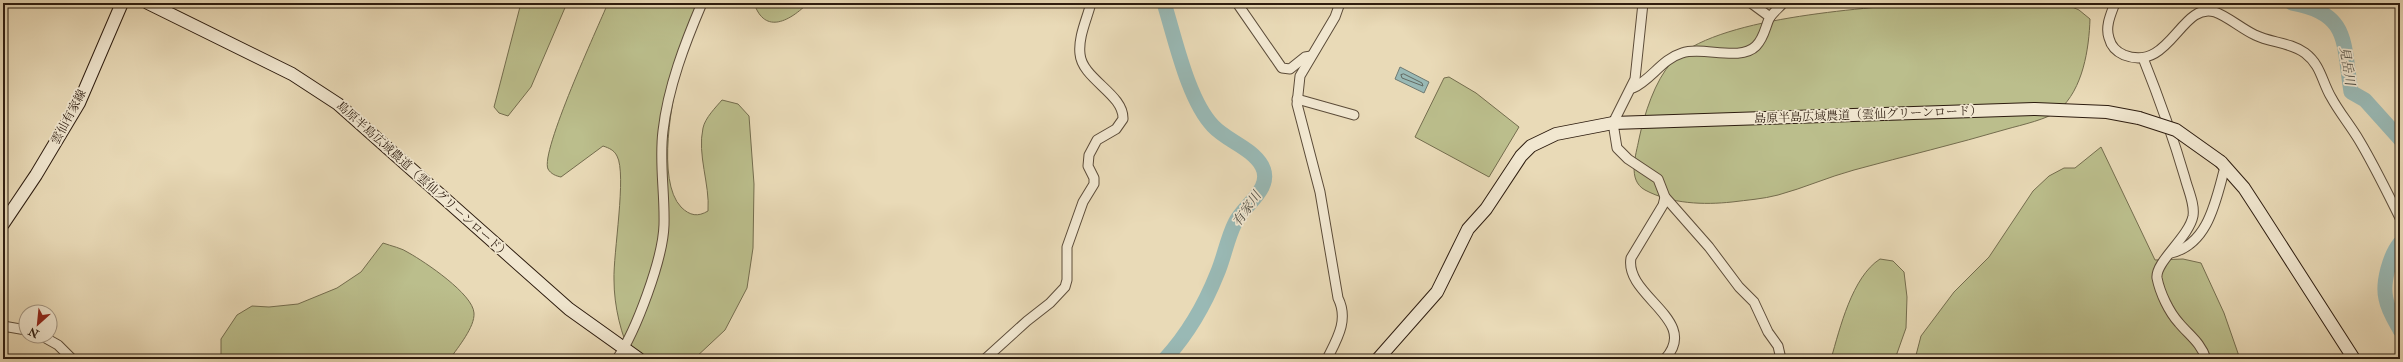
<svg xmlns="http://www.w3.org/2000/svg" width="2403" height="362" font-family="'IM FELL Double Pica','Noto Serif JP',serif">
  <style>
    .green { fill: #bbbe8c; stroke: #746d4e }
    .water { fill: #99b9b5; stroke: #6e7a73 }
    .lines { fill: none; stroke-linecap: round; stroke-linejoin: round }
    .shore { stroke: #636a62; stroke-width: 1 }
    .river { stroke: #99b9b5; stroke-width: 15 }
    .street-casing { stroke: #5c4c39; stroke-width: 11 }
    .secondary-casing { stroke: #2d1c0f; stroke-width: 14 }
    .street { stroke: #f1e7d0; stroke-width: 9 }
    .secondary { stroke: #f1e7d0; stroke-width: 12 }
    .secondary-bridge-casing { stroke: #2d1c0f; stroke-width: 14; stroke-linecap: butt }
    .secondary-bridge { stroke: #f1e7d0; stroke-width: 12 }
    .labels { text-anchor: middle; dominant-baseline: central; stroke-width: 3.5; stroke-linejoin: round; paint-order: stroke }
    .street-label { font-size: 12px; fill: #2d1c0f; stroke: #f1e7d0 }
    .water-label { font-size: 13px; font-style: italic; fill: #4d4b41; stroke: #f1e7d0 }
  </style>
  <rect width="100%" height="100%" fill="#e9dab7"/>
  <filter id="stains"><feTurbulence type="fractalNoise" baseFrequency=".005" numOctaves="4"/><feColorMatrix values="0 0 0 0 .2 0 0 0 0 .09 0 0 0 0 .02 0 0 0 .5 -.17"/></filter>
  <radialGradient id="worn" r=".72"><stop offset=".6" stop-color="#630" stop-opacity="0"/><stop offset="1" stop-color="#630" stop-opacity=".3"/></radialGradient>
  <g class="green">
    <path d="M521 3H567L531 87 508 116 499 113 494 107Z"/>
    <path d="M608 3H707C698 23 687 44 681 65 672 97 656 181 681 207 690 216 698 217 708 211 710 184 697 155 703 128 705 118 716 107 722 100L738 104 749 116 754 184 753 248 747 288 725 330 694 359H633C621 336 614 306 614 280 613 254 627 174 617 156 614 150 609 148 603 146L561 177C556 176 551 174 548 169 540 152 598 27 608 3Z"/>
    <path d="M754 3H808C791 20 765 36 754 3Z"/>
    <path d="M1923 3H2063L2079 10 2090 19C2089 49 2083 89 2059 110 2049 119 2021 125 2007 129 1956 144 1905 156 1854 170 1828 177 1804 188 1778 195 1763 199 1747 200 1732 202 1704 205 1671 204 1645 190 1627 180 1636 155 1639 139 1644 115 1655 80 1672 62 1714 17 1861 9 1923 3Z"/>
    <path d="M1449 77 1476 93 1519 127 1489 177 1415 137 1444 78Z"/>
    <path d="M2101 147 2155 260 2183 259 2201 263 2224 313 2240 359H1915L1921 336 1954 292 1989 257 2033 191 2049 176 2064 168H2075Z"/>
    <path d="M383 243C391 246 402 248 409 253 425 262 473 294 474 313 475 327 458 347 450 359H221V339L237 315 252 306 269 307 298 304 337 288 361 272Z"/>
    <path d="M1880 259 1893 261 1904 272 1907 297 1906 328 1895 359H1831C1840 328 1852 277 1880 259Z"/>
  </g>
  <path class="water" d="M1400 67 1429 82 1424 93 1395 79Z"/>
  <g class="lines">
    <path class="shore" d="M1404 74 1422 83 1423 86 1402 78 1401 75Z"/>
    <g class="river">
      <path d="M1164 3C1175 38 1188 100 1213 126 1227 141 1252 148 1262 166 1274 189 1243 205 1235 223 1227 239 1224 258 1217 274 1205 304 1187 335 1165 359"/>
      <path d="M2292 3C2350 13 2343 43 2351 92L2365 100 2400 139"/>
      <path d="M2400 243C2390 255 2382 283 2386 299 2388 310 2395 321 2400 330"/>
    </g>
    <defs>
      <g id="street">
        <path d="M1237 3 1282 68 1290 69 1305 57 1311 56"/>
        <path d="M1643 3 1635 79 1613 123 1617 148 1628 159 1658 179 1665 197 1709 247 1739 287 1754 302 1768 332 1778 346 1781 359"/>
        <path d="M1751 3 1770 17"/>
        <path d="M2115 3C2111 14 2105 26 2109 38 2111 46 2117 52 2124 55 2170 73 2181 1 2215 12 2227 16 2242 29 2255 35 2271 43 2290 42 2305 53 2321 65 2322 82 2331 97 2339 112 2350 125 2359 140 2374 165 2387 192 2400 218"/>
        <path d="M2143 58C2159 98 2173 137 2185 178 2188 190 2195 204 2193 216 2189 237 2155 262 2157 278 2160 293 2169 312 2179 323 2190 336 2201 343 2206 359"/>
        <path d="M1633 88C1651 80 1662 59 1682 53 1703 46 1740 62 1756 46 1764 38 1765 28 1769 19 1772 13 1779 8 1783 3"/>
        <path d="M1297 99 1354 115"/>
        <path d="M2171 253C2209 244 2216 199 2225 167"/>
        <path d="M3 326 26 330"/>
        <path d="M42 336 58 345 72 359"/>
        <path d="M617 359C636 331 663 259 664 225 665 193 659 162 663 131 668 87 685 43 702 3"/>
        <path d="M985 359 1027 321 1050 303 1065 287 1067 280V247L1083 202 1094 184V178L1088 166 1089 155 1097 140 1116 129 1123 119C1124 94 1082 79 1080 54 1078 37 1087 19 1091 3"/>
        <path d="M1327 359C1337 339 1349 320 1338 298L1320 192 1297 104 1300 76 1335 17 1340 3"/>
        <path d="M1665 359C1701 320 1624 296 1631 258L1663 205 1665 197"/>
      </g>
      <g id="secondary">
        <path d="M148 3 292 74 338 104 569 309 639 359"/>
        <path d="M2221 162 2244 188 2259 211 2354 359"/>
        <path d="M3 224 36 175 79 103 122 3"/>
        <path d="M1378 359 1437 292 1468 229 1486 209 1521 156 1531 146 1556 134 1613 123 2035 109 2107 112 2139 118"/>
      </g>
    </defs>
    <use href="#street" class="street-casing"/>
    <use href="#secondary" class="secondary-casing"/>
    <use href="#street" class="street"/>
    <use href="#secondary" class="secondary"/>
    <defs>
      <path id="secondary-bridge" d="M2139 118 2176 130 2221 162"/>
    </defs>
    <use href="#secondary-bridge" class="secondary-bridge-casing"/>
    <use href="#secondary-bridge" class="secondary-bridge"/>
  </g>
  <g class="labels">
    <g class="street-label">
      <text transform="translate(1868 115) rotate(-2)">島原半島広域農道（雲仙グリーンロード）</text>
      <text transform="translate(69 117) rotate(-62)">雲仙有家線</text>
      <text transform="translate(423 180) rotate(42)">島原半島広域農道（雲仙グリーンロード）</text>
    </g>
    <g class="water-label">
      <text transform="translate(2347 66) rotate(81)">見岳川</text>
      <text transform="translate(1247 209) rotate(-55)">有家川</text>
    </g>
  </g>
  <rect width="2403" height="362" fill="none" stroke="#e9dab7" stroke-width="16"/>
  <rect x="4" y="4" width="2395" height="354" fill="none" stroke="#2d1c0f" stroke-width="2"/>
  <rect x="8" y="8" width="2387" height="346" fill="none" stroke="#2d1c0f"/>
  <g transform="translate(38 324) rotate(207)"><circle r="19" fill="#f1e7d0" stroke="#a39683"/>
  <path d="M0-3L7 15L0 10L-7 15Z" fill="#8f2418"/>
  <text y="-6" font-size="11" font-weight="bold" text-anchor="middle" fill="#2d1c0f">N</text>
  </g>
  <rect width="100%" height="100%" filter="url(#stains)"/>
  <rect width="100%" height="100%" fill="url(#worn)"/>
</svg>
